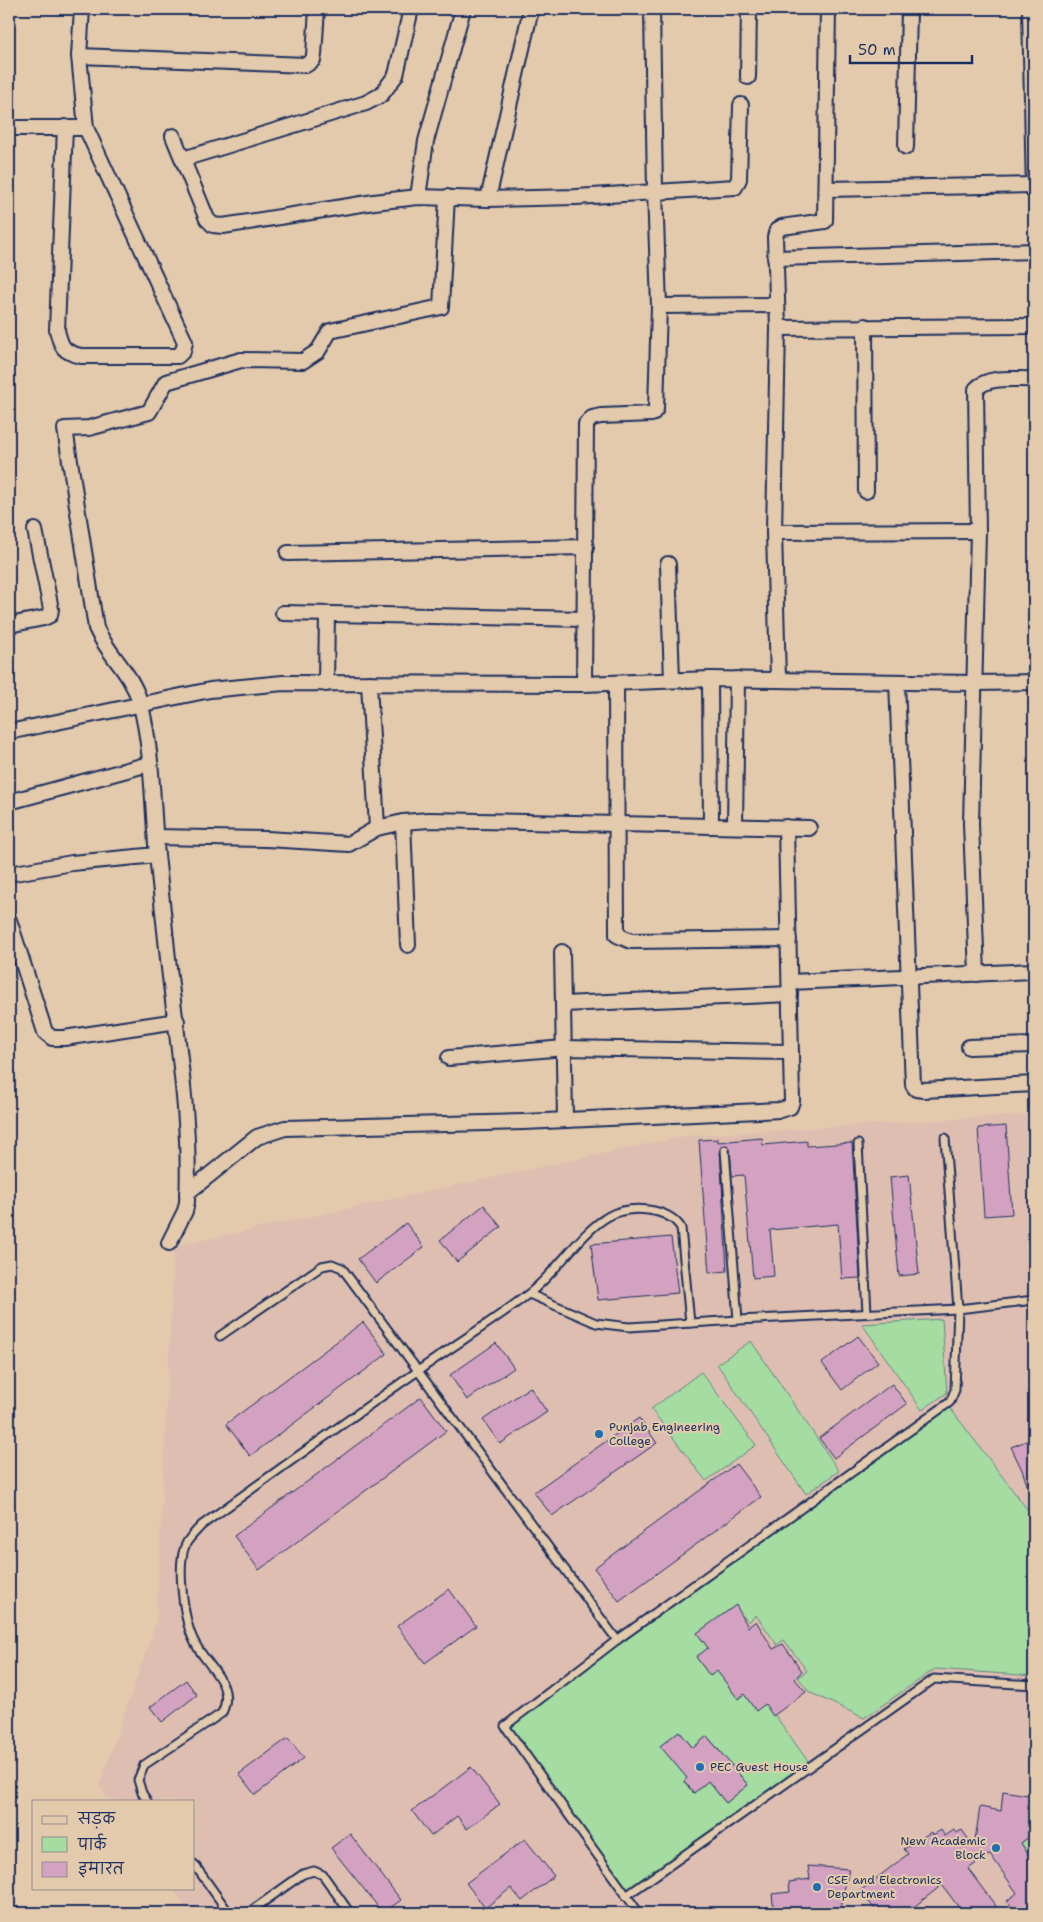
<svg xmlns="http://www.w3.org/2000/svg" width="1043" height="1922" font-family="'Shantell Sans','Playpen Sans Deva',sans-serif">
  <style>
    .built { fill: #dfbeb2 }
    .green { fill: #a4dca1; stroke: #608680; fill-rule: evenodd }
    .building { fill: #d3a2c1; stroke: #1b2f5e }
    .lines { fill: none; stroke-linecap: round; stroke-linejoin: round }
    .lane-casing { stroke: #1b2f5e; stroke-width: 11 }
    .street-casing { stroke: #1b2f5e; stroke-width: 18 }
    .lane { stroke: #e4caac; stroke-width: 7 }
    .street { stroke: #e4caac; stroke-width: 14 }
    .poi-dot { fill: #1f6fb2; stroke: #e4caac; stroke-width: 2 }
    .labels { text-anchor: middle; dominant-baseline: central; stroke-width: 4; stroke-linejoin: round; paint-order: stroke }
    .poi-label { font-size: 12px; fill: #1b2f5e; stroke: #e4caac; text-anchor: start }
  </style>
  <rect width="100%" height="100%" fill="#e4caac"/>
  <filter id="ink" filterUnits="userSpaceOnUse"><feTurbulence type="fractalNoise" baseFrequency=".02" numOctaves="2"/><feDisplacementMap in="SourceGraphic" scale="10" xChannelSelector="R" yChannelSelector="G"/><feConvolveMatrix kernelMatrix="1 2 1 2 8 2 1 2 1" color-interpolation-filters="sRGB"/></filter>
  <g filter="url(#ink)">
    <path class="built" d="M1034 1114V1913H189L172 1888H194V1801H110L99 1786 156 1622 174 1246 684 1136Z"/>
    <g class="green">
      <path d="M942 1319 947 1393 922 1410 862 1324Z"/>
      <path d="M751 1341 839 1471 806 1494 717 1364Z"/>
      <path d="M701 1372 756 1445 706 1481 651 1409Z"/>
      <path d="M950 1408 1034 1518V1676L935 1669 864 1718 809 1692 798 1677 807 1671 784 1640 777 1645 756 1615 749 1622 735 1609 717 1668 745 1690 764 1700 810 1764 629 1893 507 1726 619 1640ZM679 1731 693 1748 707 1736 723 1755 708 1768 713 1775 729 1762 748 1785 726 1803 708 1781 693 1793 684 1781 695 1772 661 1746Z"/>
      <path d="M1034 1833V1864L1021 1843Z"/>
    </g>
    <g class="building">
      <path d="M1006 1126 1012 1214 984 1216 978 1128Z"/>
      <path d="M762 1138 763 1145 807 1141V1146L852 1143 860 1278 842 1279 838 1224 770 1230 774 1276 753 1278 744 1175 732 1176 730 1149 725 1145 720 1150 727 1271 709 1273 699 1140 718 1139V1142Z"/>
      <path d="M909 1175 919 1274 899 1276 890 1177Z"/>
      <path d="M484 1205 501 1227 457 1262 440 1240Z"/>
      <path d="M406 1223 424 1247 376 1283 358 1259Z"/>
      <path d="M671 1237 678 1293 598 1300 591 1244Z"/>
      <path d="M363 1322 387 1354 250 1456 226 1424Z"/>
      <path d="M858 1336 878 1362 842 1390 822 1363Z"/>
      <path d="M496 1343 514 1368 467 1400 450 1375Z"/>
      <path d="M892 1384 907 1404 834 1458 819 1438Z"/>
      <path d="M530 1387 547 1412 500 1444 483 1420Z"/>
      <path d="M421 1397 446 1431 259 1570 234 1536Z"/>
      <path d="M639 1418 657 1443 552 1516 534 1492Z"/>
      <path d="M1034 1438V1499H1032L1022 1470 1011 1447Z"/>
      <path d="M736 1464 761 1497 619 1601 594 1568Z"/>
      <path d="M449 1589 476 1626 425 1663 397 1626Z"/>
      <path d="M736 1605 748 1627 756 1621 773 1649 783 1644 802 1671 795 1679 806 1692 773 1716 765 1704 756 1711 744 1694 738 1699 717 1671 710 1676 696 1657 708 1648 697 1633Z"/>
      <path d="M186 1680 197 1695 162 1722 150 1707Z"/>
      <path d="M679 1731 693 1748 707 1736 748 1785 726 1803 708 1781 694 1793 684 1781 687 1778 660 1746Z"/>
      <path d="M288 1738 304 1758 255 1795 239 1774Z"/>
      <path d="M471 1767 500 1804 467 1829 457 1816 431 1836 412 1811Z"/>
      <path d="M1003 1791 1034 1796V1833L1021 1843 1034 1864V1913H1017L1007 1901 1017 1893 990 1854 968 1869 1001 1913H963L942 1885 906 1913H878L860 1891 908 1854 904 1849 931 1832 933 1835 941 1830 945 1836 954 1830 956 1833 962 1830 974 1847 980 1807 1001 1811Z"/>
      <path d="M350 1834 401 1900 383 1913 331 1848Z"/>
      <path d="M525 1839 554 1876 522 1901 511 1888 485 1908 466 1883Z"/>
      <path d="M808 1866 849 1869 839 1913H774L772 1894 790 1892 789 1882 810 1879Z"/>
    </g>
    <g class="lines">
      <defs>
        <g id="lane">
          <path d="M858 1144 867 1313"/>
          <path d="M725 1150 738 1320"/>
          <path d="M529 1294 596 1323 629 1327 738 1320 958 1309 1034 1300"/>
          <path d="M220 1336 322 1266 332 1264 342 1268 617 1640"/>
          <path d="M147 1801 142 1793 138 1780 144 1765 222 1713C236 1684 207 1667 195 1643 184 1623 175 1562 187 1542 191 1536 197 1530 202 1525 274 1473 346 1421 418 1371 454 1345 492 1322 527 1295 554 1276 581 1231 609 1216 630 1205 668 1207 681 1228L690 1323"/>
          <path d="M194 1864 229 1913"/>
          <path d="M626 1896 934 1679 1034 1685"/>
          <path d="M248 1913 303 1874 314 1871 323 1875 350 1913"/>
          <path d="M639 1913 505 1726 617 1640 950 1402 955 1390 958 1309 945 1138"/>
        </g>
        <g id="street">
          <path d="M652 9 655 191 659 306"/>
          <path d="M1030 9 1034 192"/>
          <path d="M79 56 306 65 313 60 314 55 317 9"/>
          <path d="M748 77 749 9"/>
          <path d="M65 127 57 330C61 347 63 352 81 356H178L183 351 185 342 86 128"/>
          <path d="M9 128H86L79 56 82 9"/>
          <path d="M173 136 207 219 213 225 223 226 374 202 418 197 488 199 576 197 735 187 739 179 741 105"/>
          <path d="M906 147 909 9"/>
          <path d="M183 159 366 103 381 95 396 75 411 9"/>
          <path d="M826 189 1034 185"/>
          <path d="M418 197 426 141 463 9"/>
          <path d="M488 199 531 9"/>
          <path d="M775 258 1034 251"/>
          <path d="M865 326 866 491"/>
          <path d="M778 328 1034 326"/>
          <path d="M774 532 978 531"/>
          <path d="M288 553 586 547"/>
          <path d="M668 564 672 680"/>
          <path d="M283 613 585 619"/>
          <path d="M9 625 44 618 50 615 51 609 35 530"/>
          <path d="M710 679 711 825"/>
          <path d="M778 679 774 532 778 328 775 237 777 230 782 227 825 221 828 9"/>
          <path d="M897 682 913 1085 916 1089 924 1090 1034 1084"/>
          <path d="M369 683 377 828"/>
          <path d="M616 683 617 935 631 941 789 939"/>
          <path d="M326 684 327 614"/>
          <path d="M584 684 586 424 592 418 601 416 652 414 656 409 659 306 777 305"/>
          <path d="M9 732 210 690 283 683 584 684 710 679 975 683 1034 682"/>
          <path d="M9 802 149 764"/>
          <path d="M403 822 408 945"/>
          <path d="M735 826 737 679"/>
          <path d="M156 837 267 839 349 844 377 828 403 822 429 820 809 828"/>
          <path d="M9 874 72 863 157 855"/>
          <path d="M9 920 45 1032 52 1038H64L177 1021"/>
          <path d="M562 952 563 1004"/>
          <path d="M977 974 971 824 978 531 976 389C989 375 1016 380 1034 379"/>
          <path d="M790 982 1034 971"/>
          <path d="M969 1047 1034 1045"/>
          <path d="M449 1058 564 1048 791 1052"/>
          <path d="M565 1119 563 1004 790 994"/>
          <path d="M187 1193 257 1137 285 1128 524 1122 780 1110 790 1107 792 1101 786 827"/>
          <path d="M169 1243 185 1211 187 1202C191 1123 178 1046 169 968 165 931 161 893 157 855 152 805 153 751 140 702 131 672 108 655 96 628L65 429 89 428 149 412 166 382 241 360 303 361 318 351 330 331 441 307 447 197"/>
        </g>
      </defs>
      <use href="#lane" class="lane-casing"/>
      <use href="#street" class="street-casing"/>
      <use href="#lane" class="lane"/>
      <use href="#street" class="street"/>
    </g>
  </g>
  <g class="poi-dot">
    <circle cx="599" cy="1434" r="5"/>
    <circle cx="700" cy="1767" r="5"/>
    <circle cx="996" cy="1848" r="5"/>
    <circle cx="817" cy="1887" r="5"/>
  </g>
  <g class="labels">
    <g class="poi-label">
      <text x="609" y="1427">Punjab Engineering<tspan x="609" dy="14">College</tspan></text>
      <text x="710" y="1767">PEC Guest House</text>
      <text x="986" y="1841" text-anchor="end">New Academic<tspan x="986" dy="14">Block</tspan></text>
      <text x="827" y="1880">CSE and Electronics<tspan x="827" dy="14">Department</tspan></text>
    </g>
  </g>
  <rect width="1043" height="1922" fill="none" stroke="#e4caac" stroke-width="30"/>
  <rect x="15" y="15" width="1013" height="1892" fill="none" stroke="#1b2f5e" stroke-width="2" filter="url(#ink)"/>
  <rect x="32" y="1800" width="162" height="90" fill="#e4caac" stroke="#948c8d"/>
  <rect x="42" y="1816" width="25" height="8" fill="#e4caac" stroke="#948c8d"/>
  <text x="78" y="1824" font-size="15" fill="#1b2f5e">सड़क</text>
  <rect x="42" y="1837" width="25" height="15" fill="#a4dca1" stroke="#948c8d"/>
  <text x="78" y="1850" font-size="15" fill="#1b2f5e">पार्क</text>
  <rect x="42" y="1862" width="25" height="15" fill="#d3a2c1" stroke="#948c8d"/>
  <text x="78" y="1874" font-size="15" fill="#1b2f5e">इमारत</text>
  <path d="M850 55v8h122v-8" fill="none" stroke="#1b2f5e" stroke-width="2.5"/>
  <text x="858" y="55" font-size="15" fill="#1b2f5e" stroke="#e4caac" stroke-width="4" paint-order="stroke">50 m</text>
</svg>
